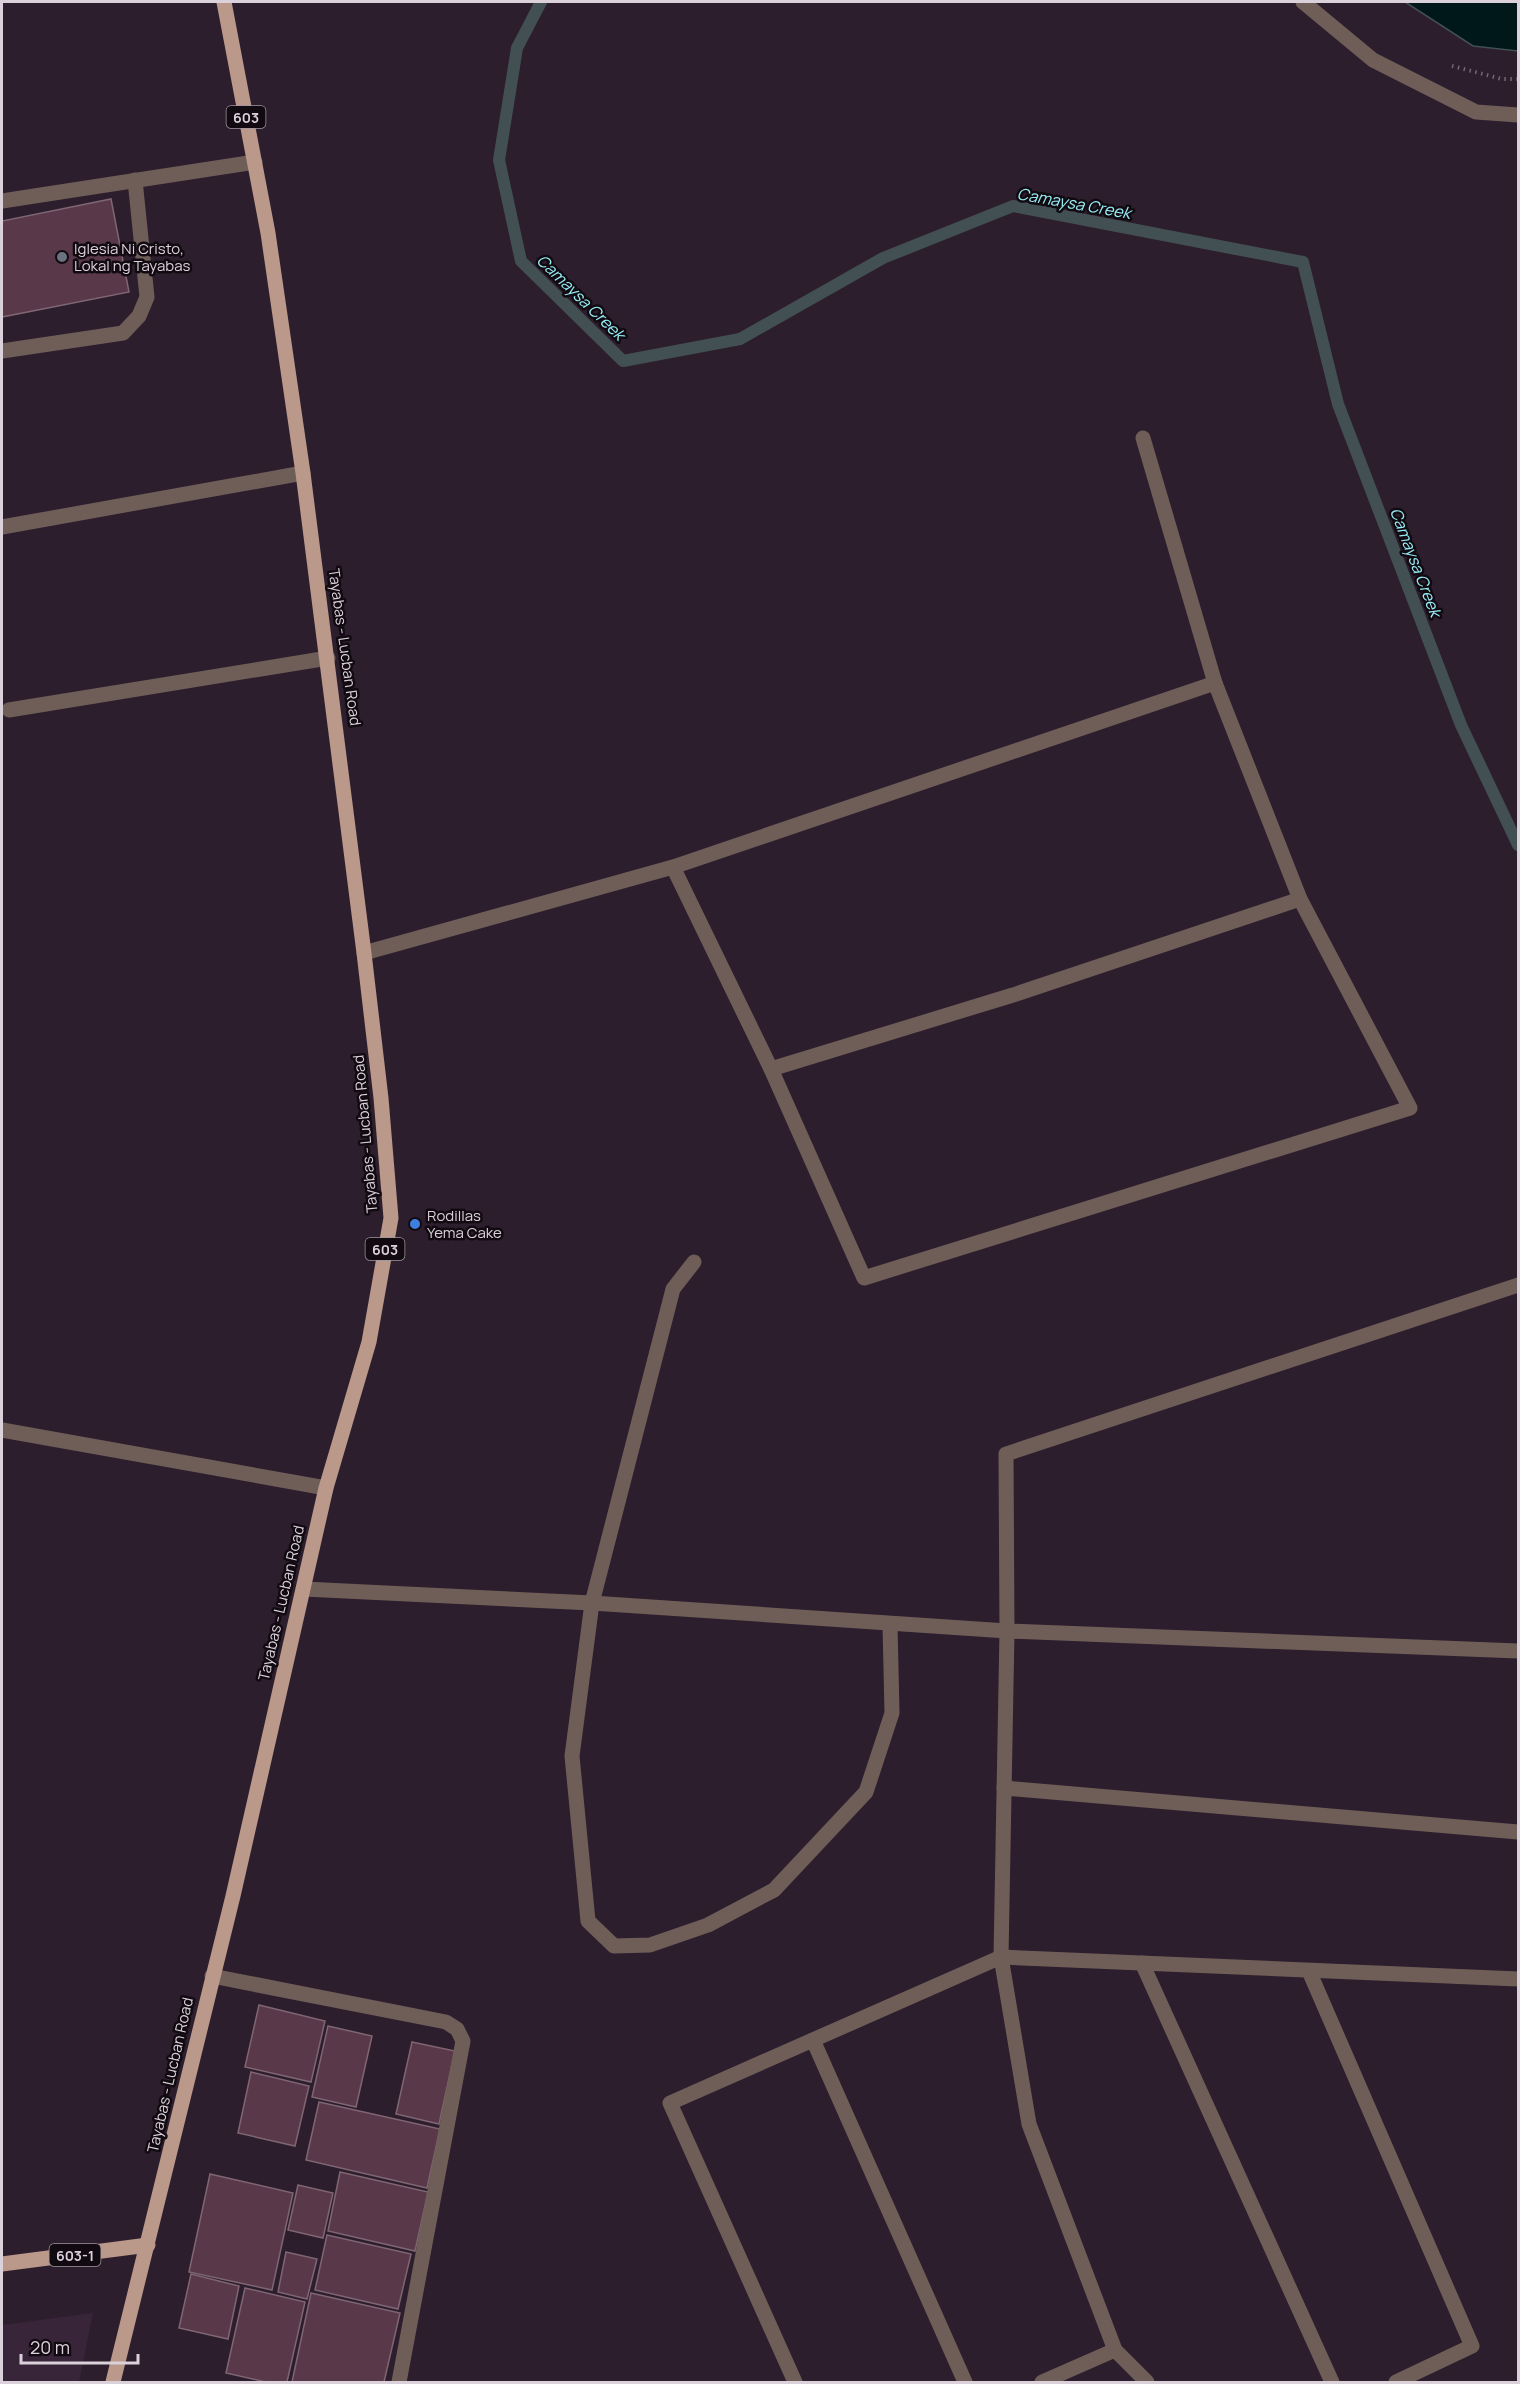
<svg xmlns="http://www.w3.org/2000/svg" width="1520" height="2384" font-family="Manrope,sans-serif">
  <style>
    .built { fill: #392539 }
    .water { fill: #00181a; stroke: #425054; stroke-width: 1.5 }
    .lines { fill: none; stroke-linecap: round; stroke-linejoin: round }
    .stream { stroke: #425054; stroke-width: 12 }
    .building { fill: #593849; stroke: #7f6672; stroke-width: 1.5 }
    .path { stroke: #746774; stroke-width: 4; stroke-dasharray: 1.5 4.5; stroke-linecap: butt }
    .minor { stroke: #6f5e58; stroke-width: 15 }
    .major { stroke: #ba988a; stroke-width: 15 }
    .worship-dot { fill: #6b7280; stroke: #110b11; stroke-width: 2 }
    .shop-dot { fill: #3f7fe0; stroke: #110b11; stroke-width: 2 }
    .labels { text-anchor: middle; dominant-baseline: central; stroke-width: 5; stroke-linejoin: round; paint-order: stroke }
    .shield { fill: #110b11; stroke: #9e969e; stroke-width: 1.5 }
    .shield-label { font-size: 14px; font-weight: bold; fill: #dbd1db }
    .poi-label { font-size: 15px; fill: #dbd1db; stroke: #110b11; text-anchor: start }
    .street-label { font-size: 15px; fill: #dbd1db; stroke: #110b11 }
    .water-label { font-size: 16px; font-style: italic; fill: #97edf6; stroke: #110b11 }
  </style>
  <rect width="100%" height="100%" fill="#2d1e2d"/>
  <path class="built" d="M93 2313 79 2382H2V2325Z"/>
  <path class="water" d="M1405 2H1518V51L1473 46Z"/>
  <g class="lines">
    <path class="stream" d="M541 2 517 48 499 160 521 261 623 361 740 339 883 258 1013 206 1303 262 1338 404 1461 725 1518 845"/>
  </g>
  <g class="building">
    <path d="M111 199 129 292 2 317V221Z"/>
    <path d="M259 2005 325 2021 311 2082 245 2067Z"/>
    <path d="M328 2026 372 2036 356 2107 312 2097Z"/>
    <path d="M412 2042 455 2051 439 2124 396 2114Z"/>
    <path d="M251 2072 309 2086 295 2146 238 2133Z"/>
    <path d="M319 2102 440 2129 427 2188 306 2160Z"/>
    <path d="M340 2172 428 2192 415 2251 328 2231Z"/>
    <path d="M210 2174 293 2193 272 2290 189 2272Z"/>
    <path d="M298 2185 333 2193 323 2238 288 2230Z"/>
    <path d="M327 2235 411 2254 398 2309 315 2290Z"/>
    <path d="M286 2252 317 2259 307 2299 278 2292Z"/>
    <path d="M191 2274 239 2286 228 2339 179 2328Z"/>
    <path d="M245 2288 305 2302 287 2382H266L226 2373Z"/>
    <path d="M311 2293 400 2313 384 2382H292Z"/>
  </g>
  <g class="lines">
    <path class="path" d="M1452 66 1502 79H1518"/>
    <g class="minor">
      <path d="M1303 2 1373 60 1476 112 1518 115"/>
      <path d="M2 201 255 162"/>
      <path d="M2 351 123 333 139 316 147 297 135 180"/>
      <path d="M2 527 303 473"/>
      <path d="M9 710 328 658"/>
      <path d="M673 867 771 1069 864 1278 1410 1108 1300 899 1215 683 1143 438"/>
      <path d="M364 953 673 867 1215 683"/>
      <path d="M771 1069 1013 995 1300 899"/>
      <path d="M694 1262 673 1289 592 1603 572 1756 588 1921 614 1946 650 1945 708 1925 774 1890 866 1792 892 1713 890 1625"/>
      <path d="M2 1430 326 1488"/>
      <path d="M304 1589 592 1603 1007 1631 1518 1651"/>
      <path d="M1004 1788 1518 1832"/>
      <path d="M1142 1963 1332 2382"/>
      <path d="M1309 1971 1472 2346 1396 2382"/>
      <path d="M212 1976 446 2022 457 2029 463 2041 399 2382"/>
      <path d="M813 2040 965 2382"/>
      <path d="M795 2382 670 2103 1001 1957 1518 1979"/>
      <path d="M1042 2382 1115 2350"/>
      <path d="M1147 2382 1115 2350 1029 2124 1001 1957 1007 1631 1006 1454 1518 1285"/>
    </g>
    <g class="major">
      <path d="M2 2264 148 2245"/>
      <path d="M113 2382 233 1896 326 1488 369 1342 391 1218 381 1098 364 953 303 473 268 233 224 2"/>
    </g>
  </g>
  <circle class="worship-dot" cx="62" cy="257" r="6"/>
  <circle class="shop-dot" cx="415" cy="1224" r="6"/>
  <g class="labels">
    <g class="shield">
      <rect x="226.5" y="106" width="39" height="22" rx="4.5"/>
      <rect x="365.5" y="1238" width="39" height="22" rx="4.5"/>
      <rect x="49.5" y="2244" width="51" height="22" rx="4.5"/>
    </g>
    <g class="shield-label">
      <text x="246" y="117">603</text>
      <text x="385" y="1249">603</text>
      <text x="75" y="2255">603-1</text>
    </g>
    <g class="poi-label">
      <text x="74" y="248">Iglesia Ni Cristo,<tspan x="74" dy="17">Lokal ng Tayabas</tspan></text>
      <text x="427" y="1215">Rodillas<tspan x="427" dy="17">Yema Cake</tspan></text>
    </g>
    <g class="street-label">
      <text transform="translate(345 647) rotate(82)">Tayabas - Lucban Road</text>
      <text transform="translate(365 1134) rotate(-95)">Tayabas - Lucban Road</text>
      <text transform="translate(281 1603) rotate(-77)">Tayabas - Lucban Road</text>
      <text transform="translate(170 2075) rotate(-77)">Tayabas - Lucban Road</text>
    </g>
    <g class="water-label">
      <text transform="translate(1074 203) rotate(10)">Camaysa Creek</text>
      <text transform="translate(581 297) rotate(44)">Camaysa Creek</text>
      <text transform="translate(1416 562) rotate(69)">Camaysa Creek</text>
    </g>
  </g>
  <rect width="1520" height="2384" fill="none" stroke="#dbd1db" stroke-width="6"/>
  <path d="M21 2354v9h117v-9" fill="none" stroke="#dbd1db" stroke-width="3"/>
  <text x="30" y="2354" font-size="18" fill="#dbd1db" stroke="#110b11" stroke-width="4.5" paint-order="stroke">20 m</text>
</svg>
